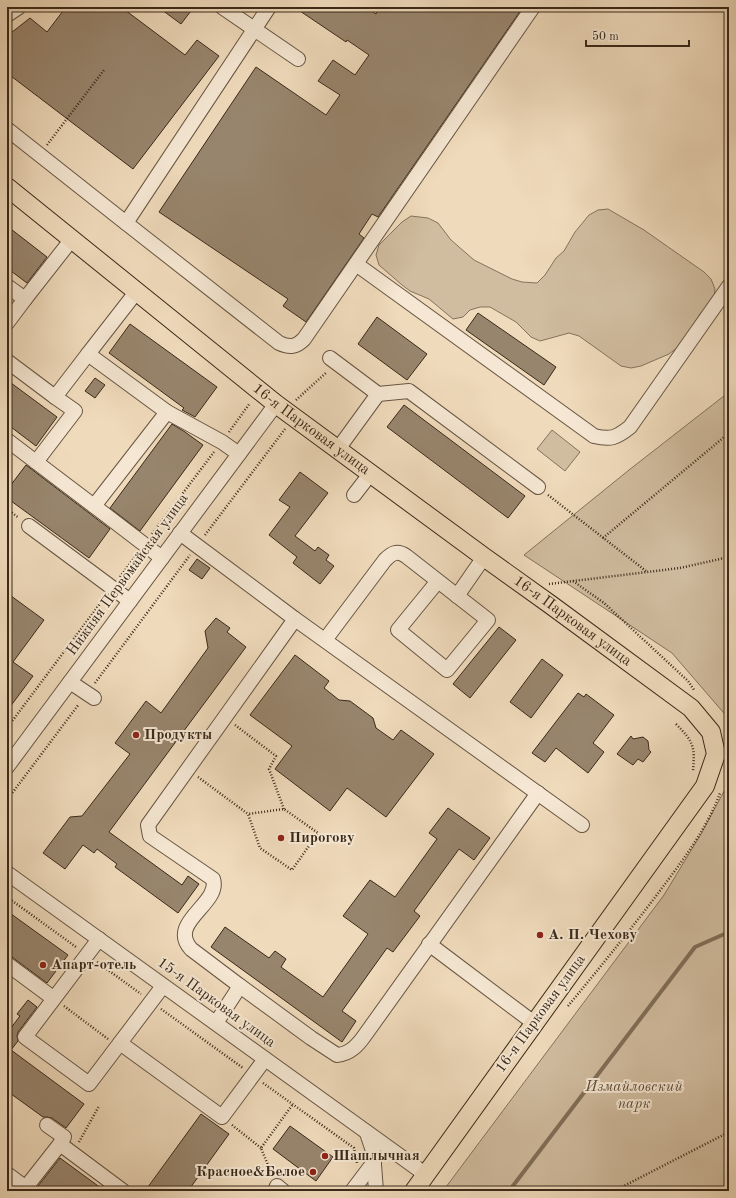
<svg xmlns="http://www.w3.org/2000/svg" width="736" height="1198" font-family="'Old Standard TT',serif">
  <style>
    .green { fill: #d0bc9f; stroke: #85725c }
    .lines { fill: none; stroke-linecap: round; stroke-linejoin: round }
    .stream { stroke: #816f59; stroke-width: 4 }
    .building { fill: #98856d; stroke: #3a2919 }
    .minor-casing { stroke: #675542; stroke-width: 16 }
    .major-casing { stroke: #3a2919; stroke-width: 20 }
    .path { stroke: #3a2919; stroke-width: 2.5; stroke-dasharray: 1 2; stroke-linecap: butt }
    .minor { stroke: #f5e7d3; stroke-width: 14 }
    .major { stroke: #efdabb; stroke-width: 18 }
    .poi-dot { fill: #8f2418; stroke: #f5e7d3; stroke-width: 1.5 }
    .labels { text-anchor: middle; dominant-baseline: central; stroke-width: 4; stroke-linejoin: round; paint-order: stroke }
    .street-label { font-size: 15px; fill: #3a2919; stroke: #f5e7d3 }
    .poi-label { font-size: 15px; font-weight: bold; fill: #3a2919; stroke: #f5e7d3; text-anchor: start }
    .park-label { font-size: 15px; font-style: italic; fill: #604e3a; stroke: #f5e7d3 }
  </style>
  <rect width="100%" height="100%" fill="#efdabb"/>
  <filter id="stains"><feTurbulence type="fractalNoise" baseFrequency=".005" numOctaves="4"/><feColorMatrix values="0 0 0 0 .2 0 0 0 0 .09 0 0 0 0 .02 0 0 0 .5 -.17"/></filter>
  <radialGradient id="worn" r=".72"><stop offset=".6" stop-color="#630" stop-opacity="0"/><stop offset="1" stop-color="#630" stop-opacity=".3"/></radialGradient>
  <g class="green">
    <path d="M608 209 644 230 704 272 711 279 715 289 714 299 700 314 684 341 677 348 669 354 641 366 631 368 621 366 579 336 569 333 540 341 531 337 516 322 490 307H480L470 310 463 317 453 319 429 299 410 291 402 285 379 265 376 255 379 245 402 222 411 216 428 218 438 223 451 240 474 260 512 279 522 282 537 283 545 275 556 258 564 251 575 232 589 215 598 210Z"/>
    <path d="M729 392V719L672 653 524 555 629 470Z"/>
    <path d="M552 430 580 452 565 471 537 449Z"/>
    <path d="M729 782V1191H443L664 895 701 834Z"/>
  </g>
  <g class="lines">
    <g class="stream">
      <path d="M449 1189 455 1191"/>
      <path d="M509 1191 695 947 729 932"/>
    </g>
  </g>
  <g class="building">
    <path d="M66 7H121L185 55 197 40 219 56 133 169 7 73V36L30 18 47 32Z"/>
    <path d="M158 7H194L181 24Z"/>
    <path d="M294 7H366L376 14 380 7H523L378 217 372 214 359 234 364 238 306 322 283 306 288 299 159 212 256 67 326 115 340 95 318 81 333 60 355 75 369 55 347 40 346 42Z"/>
    <path d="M7 226 47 257 27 283 7 268Z"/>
    <path d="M478 313 556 367 544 385 466 330Z"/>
    <path d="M377 317 427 354 407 380 358 344Z"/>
    <path d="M130 324 217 387 195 417 182 410 184 408 109 353Z"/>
    <path d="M95 378 105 385 95 398 85 391Z"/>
    <path d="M7 380 57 417 36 446 7 424Z"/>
    <path d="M404 405 525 496 508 518 387 427Z"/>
    <path d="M172 424 185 432 203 445 140 531 110 508Z"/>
    <path d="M26 465 110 529 89 558 7 498V490Z"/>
    <path d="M300 472 328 493 295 536 315 551 318 547 329 555 326 560 334 566 320 584 293 563 297 557 269 535 290 507 279 500Z"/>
    <path d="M197 559 210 568 202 579 189 570Z"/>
    <path d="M7 593 44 620 13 662 33 676 7 711Z"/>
    <path d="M216 618 230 628 227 632 246 647 109 832 182 885 188 876 199 884 178 913 115 867 117 864 97 849 94 853 83 845 65 869 43 853 70 817 82 816 130 754 115 743 146 701 161 713 208 648 205 631Z"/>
    <path d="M499 627 516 640 470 698 453 684Z"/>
    <path d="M295 655 329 681 324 688 339 700 350 701 373 718 376 728 393 740 401 730 434 754 386 817 347 788 330 811 275 769 292 746 250 715Z"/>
    <path d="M542 659 563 675 531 718 510 702Z"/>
    <path d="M578 693 584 697 586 694 614 715 593 743 604 752 588 773 556 748 545 762 532 753Z"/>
    <path d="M631 736 633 739 643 737 648 741 649 750 651 752 643 762 638 759 633 765 617 754Z"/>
    <path d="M448 808 490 838 474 860 459 849 414 911 420 916 393 952 387 948 342 1011 356 1021 342 1042 211 947 225 927 269 958 275 951 286 959 281 967 323 997 368 934 343 916 370 880 395 897 437 839 429 833Z"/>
    <path d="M7 911 68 955 47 983 12 957 7 956Z"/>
    <path d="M28 1000 37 1007 18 1032 17 1036 18 1041 11 1050 84 1104 66 1128 52 1118 47 1117H43L7 1091V1033L20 1016 17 1014Z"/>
    <path d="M201 1114 229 1134 188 1191H145Z"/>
    <path d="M290 1126 333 1157 316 1181 273 1149Z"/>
    <path d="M60 1158 105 1191H45L38 1186Z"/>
  </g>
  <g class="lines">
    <defs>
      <g id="minor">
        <path d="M222 7 298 59"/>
        <path d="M269 7 126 223 279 343C290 348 296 347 304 339L533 7"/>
        <path d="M7 15 19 7"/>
        <path d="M7 129 126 223"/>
        <path d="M356 264 594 436C611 440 616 438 630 427L729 286"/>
        <path d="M7 286 25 299 7 323"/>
        <path d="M137 291 88 354 167 412"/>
        <path d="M25 299 72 239"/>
        <path d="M330 358 378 394 338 449"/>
        <path d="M7 361 55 397 88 354"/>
        <path d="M378 394 409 391 538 487"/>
        <path d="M7 440 94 506"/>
        <path d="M36 462 75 411 55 397"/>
        <path d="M354 495 371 473"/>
        <path d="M29 526 130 601"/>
        <path d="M180 533 295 619 148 825 150 836 213 879C221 904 167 922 191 949L240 986 216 1023"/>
        <path d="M162 558 94 506 167 412 222 442 239 454"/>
        <path d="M457 596 484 557"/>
        <path d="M295 619 582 825"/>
        <path d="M325 640 385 560C392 553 397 550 406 556L488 620 447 670 398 630 438 581"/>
        <path d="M70 682 94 698"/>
        <path d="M7 767 276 404"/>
        <path d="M7 873 425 1174"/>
        <path d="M99 939 25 1037 89 1084 120 1043"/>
        <path d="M429 944 534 1023"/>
        <path d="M7 964 53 998"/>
        <path d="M163 986 120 1043 222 1117 265 1059"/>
        <path d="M240 986 311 1038 337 1055C350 1054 358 1045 365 1035L538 793"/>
        <path d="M47 1125 64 1137 60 1144"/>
        <path d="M367 1133 373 1151 376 1191"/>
        <path d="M7 1174 30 1191"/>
        <path d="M23 1191 60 1144 123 1191"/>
        <path d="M275 1191 277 1186 283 1191"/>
        <path d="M352 1191 374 1162"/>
      </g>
      <g id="major">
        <path id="s1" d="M7 187 276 404 484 557 551 605 691 708 711 732 716 754 705 786 414 1191"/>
      </g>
    </defs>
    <use href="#minor" class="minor-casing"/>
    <use href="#major" class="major-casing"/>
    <g class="path">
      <path d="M47 145 104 70"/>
      <path d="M296 400 327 372"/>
      <path d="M229 432 250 403"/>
      <path d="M548 495 646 571"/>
      <path d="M7 509 19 518"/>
      <path d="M152 534 214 452"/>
      <path d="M205 535 285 429"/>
      <path d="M603 538 729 433"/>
      <path d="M120 577 137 554"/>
      <path d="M573 581 604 603 688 681 694 690"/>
      <path d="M549 584 680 568 729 557"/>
      <path d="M95 683 190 555"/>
      <path d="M676 724C694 742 695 747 693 771"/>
      <path d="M235 725 276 756 269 769 284 809"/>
      <path d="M7 728 105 597"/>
      <path d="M198 777 248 814 260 848 292 870 318 833 284 809 248 814"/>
      <path d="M7 800 79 704"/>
      <path d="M7 897 76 947"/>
      <path d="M97 962 141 994"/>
      <path d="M64 1006 108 1039"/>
      <path d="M568 1006C598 970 627 934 656 896 680 864 706 831 720 793"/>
      <path d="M161 1009 243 1068"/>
      <path d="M263 1083 354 1148 357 1163"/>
      <path d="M232 1125 261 1148"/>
      <path d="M79 1142 99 1106"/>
      <path d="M272 1175 261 1148 293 1104"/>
      <path d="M614 1191 729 1132"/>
    </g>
    <use href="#minor" class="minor"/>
    <use href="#major" class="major"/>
  </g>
  <g class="poi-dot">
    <circle cx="136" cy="735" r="4"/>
    <circle cx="281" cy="838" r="4"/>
    <circle cx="540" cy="935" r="4"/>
    <circle cx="43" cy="965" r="4"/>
    <circle cx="325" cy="1156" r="4"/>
    <circle cx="313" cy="1172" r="4"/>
  </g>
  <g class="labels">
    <g class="street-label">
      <text stroke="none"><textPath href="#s1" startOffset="389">16-я Парковая улица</textPath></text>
      <text transform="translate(128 575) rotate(-54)">Нижняя Первомайская улица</text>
      <text stroke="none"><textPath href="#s1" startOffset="713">16-я Парковая улица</textPath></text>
      <text transform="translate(216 1003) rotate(36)">15-я Парковая улица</text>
      <text transform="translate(541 1014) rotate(-54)">16-я Парковая улица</text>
    </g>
    <g class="poi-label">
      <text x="144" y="735">Продукты</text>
      <text x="289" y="838">Пирогову</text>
      <text x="548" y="935">А. П. Чехову</text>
      <text x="51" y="965">Апарт-отель</text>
      <text x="333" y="1156">Шашлычная</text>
      <text x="305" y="1172" text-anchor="end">Красное&amp;Белое</text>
    </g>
    <g class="park-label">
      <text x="634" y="1087">Измайловский<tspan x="634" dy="17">парк</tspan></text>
    </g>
  </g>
  <rect width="736" height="1198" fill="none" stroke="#efdabb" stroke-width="24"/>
  <rect x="8" y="8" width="720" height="1182" fill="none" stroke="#3a2919" stroke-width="2"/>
  <rect x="12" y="12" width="712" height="1174" fill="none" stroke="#3a2919"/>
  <path d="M586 40v6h103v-6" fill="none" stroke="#3a2919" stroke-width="2"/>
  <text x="592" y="40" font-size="12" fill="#3a2919" stroke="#f5e7d3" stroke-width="3" paint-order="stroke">50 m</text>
  <rect width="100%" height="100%" filter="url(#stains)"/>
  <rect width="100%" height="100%" fill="url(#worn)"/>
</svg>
